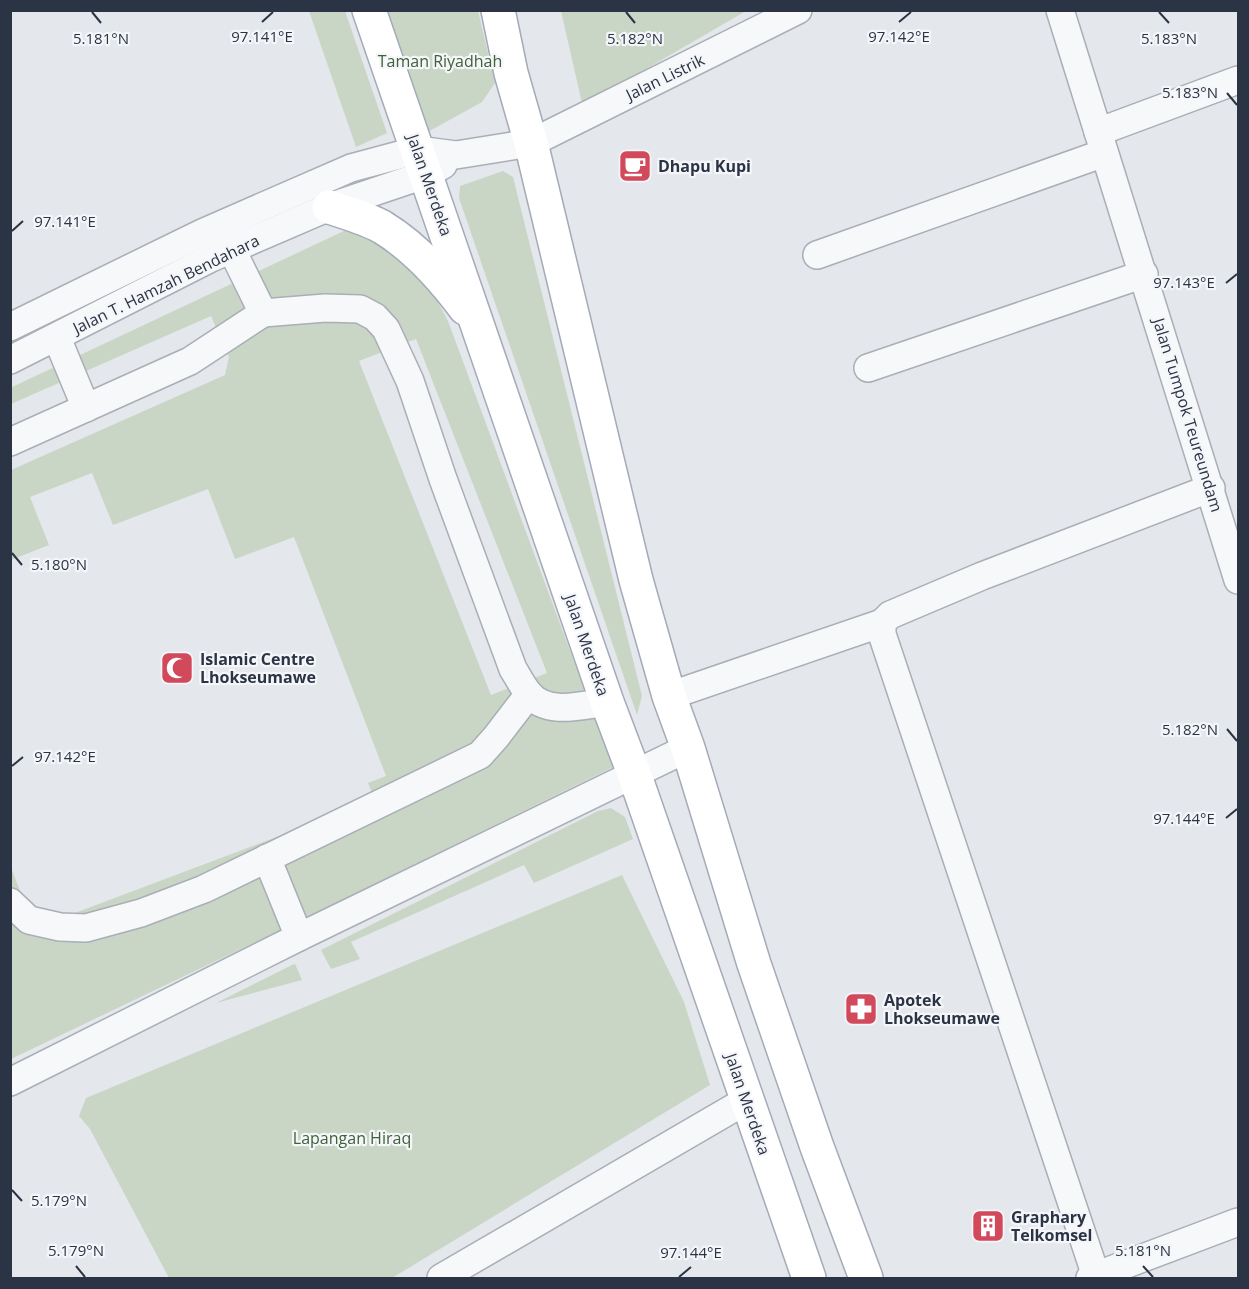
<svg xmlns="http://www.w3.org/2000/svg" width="1249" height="1289" font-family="'Open Sans',sans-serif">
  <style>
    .green { fill: #c9d6c5; fill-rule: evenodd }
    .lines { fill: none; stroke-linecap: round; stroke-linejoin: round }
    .minor-casing { stroke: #a9aeb7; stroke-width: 30 }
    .major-casing { stroke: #a3abb8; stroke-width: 36 }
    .minor { stroke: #f7f8fa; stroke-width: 27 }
    .major { stroke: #fff; stroke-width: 33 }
    .ticks { fill: none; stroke: #2b3445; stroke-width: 2 }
    .labels { text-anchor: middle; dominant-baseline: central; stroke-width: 4.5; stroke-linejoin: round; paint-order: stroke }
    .park-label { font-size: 16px; fill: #3f6138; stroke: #f4f6f9 }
    .street-label { font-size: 16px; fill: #2b3445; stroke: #f4f6f9 }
    .poi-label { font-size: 16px; font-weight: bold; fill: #2b3445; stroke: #f4f6f9; text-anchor: start }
    .ticks-label { font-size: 15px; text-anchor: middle; fill: #2b3445; stroke: #f4f6f9; stroke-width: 4.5; stroke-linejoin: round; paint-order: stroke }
  </style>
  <rect width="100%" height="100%" fill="#e4e7ec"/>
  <g class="green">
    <path d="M309 11H345L387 133 356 147Z"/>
    <path d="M373 11H478L495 83 482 102 415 139Z"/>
    <path d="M561 11H746L589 102 582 103Z"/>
    <path d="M503 171 513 177 642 696 637 715 459 198 460 186Z"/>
    <path d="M346 230 378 241 430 287 448 321 613 767 289 926 11 1059 10 865 29 914 45 909 51 922 375 800 368 783 386 776 294 537 235 559 208 489 113 525 92 473 30 497 49 545 11 560V470L225 375 229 357 211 316 11 404 10 388ZM416 339 547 673 491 695 359 361Z"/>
    <path d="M611 808 625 817 633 839 534 883 524 865 351 942 360 959 331 969 321 950 598 811Z"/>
    <path d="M622 875 684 1002 710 1085 392 1278H169L90 1129 79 1116 86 1098Z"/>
    <path d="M295 964 302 980 216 1003 294 964Z"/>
  </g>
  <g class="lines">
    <defs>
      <g id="minor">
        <path d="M1060 10 1238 580"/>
        <path d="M1098 132 1238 80"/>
        <path d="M817 255 1104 153"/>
        <path d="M263 313 325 308 360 309 375 317 386 329 410 381 443 479 513 669C518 677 523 687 529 694 548 716 582 705 607 702"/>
        <path d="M10 327 202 233 351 168 418 150 456 155 531 143 798 10"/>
        <path d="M57 338 86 408"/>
        <path d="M10 360 211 258 329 207 427 174 443 165"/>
        <path d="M868 368 1144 274"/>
        <path d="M10 442 190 361 263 313 232 250"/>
        <path d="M669 696 882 623"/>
        <path d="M267 858 299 937"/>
        <path d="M10 902 29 920 60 927 86 928 141 913 204 889 480 755 496 737 529 694"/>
        <path d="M10 1082 299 937 688 748"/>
        <path d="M1096 1276 882 634V623L890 615 982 576 1211 488"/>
        <path d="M441 1278 747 1100"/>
        <path d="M1090 1278 1238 1222"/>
      </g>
      <g id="major">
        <path d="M369 10 607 702 635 776 809 1278"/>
        <path d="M498 10 511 73 531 143 636 580 669 696 688 748 754 964 817 1147 866 1278"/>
        <path d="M329 207C347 213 366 218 382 227 415 247 442 277 465 308"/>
      </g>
    </defs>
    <use href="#minor" class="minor-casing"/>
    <use href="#major" class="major-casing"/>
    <use href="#minor" class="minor"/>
    <use href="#major" class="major"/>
  </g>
  <path class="ticks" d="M92 12 101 23M626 12 635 23M1159 12 1169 23M262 22 273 12M899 22 911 12M1227 93 1237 105M12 231 23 221M1226 283 1237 274M12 553 22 565M1227 729 1237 741M12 766 23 757M1226 818 1237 809M12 1190 22 1201M76 1266 85 1277M1143 1266 1153 1277M679 1277 691 1267"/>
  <defs>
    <symbol id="cafe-square" viewBox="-11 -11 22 22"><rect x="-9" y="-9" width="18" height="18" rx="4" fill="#d1495b" stroke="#f4f6f9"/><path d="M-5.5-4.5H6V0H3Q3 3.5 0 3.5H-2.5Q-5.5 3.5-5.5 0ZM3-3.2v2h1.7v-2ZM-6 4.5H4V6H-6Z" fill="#fff"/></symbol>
    <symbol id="mosque-square" viewBox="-11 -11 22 22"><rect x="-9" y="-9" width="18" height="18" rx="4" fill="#d1495b" stroke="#f4f6f9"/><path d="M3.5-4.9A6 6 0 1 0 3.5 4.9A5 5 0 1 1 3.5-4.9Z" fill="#fff"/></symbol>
    <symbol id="pharmacy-square" viewBox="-11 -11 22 22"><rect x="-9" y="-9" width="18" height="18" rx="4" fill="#d1495b" stroke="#f4f6f9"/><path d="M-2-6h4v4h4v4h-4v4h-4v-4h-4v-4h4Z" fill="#fff"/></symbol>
    <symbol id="building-square" viewBox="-11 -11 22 22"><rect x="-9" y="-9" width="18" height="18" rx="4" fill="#d1495b" stroke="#f4f6f9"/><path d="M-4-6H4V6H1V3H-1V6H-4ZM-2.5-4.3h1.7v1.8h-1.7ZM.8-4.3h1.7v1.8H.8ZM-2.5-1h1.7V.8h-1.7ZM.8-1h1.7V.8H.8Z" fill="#fff"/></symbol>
  </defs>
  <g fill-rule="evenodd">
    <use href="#cafe-square" x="616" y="147" width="38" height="38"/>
    <use href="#mosque-square" x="158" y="649" width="38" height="38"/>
    <use href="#pharmacy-square" x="842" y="990" width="38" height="38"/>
    <use href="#building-square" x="969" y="1207" width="38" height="38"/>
  </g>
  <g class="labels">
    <g class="park-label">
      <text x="440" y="61">Taman Riyadhah</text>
      <text x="352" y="1138">Lapangan Hiraq</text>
    </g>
    <g class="street-label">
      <text transform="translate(665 77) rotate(-26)">Jalan Listrik</text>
      <text transform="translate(430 185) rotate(71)">Jalan Merdeka</text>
      <text transform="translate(166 284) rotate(-26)">Jalan T. Hamzah Bendahara</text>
      <text transform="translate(1188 415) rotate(73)">Jalan Tumpok Teureundam</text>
      <text transform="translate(587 645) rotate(71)">Jalan Merdeka</text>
      <text transform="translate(748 1104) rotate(71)">Jalan Merdeka</text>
    </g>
    <g class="poi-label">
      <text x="658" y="166">Dhapu Kupi</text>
      <text x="200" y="659">Islamic Centre<tspan x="200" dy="18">Lhokseumawe</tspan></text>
      <text x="884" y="1000">Apotek<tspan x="884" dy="18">Lhokseumawe</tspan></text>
      <text x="1011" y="1217">Graphary<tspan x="1011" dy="18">Telkomsel</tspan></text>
    </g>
  </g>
  <g class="ticks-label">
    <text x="262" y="42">97.141°E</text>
    <text x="899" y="42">97.142°E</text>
    <text x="1169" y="44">5.183°N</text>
    <text x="101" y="44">5.181°N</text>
    <text x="635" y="44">5.182°N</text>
    <text x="1190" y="98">5.183°N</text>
    <text x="65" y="227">97.141°E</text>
    <text x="1184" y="288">97.143°E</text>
    <text x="59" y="570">5.180°N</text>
    <text x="1190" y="735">5.182°N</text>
    <text x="65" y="762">97.142°E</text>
    <text x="1184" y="824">97.144°E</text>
    <text x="59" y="1206">5.179°N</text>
    <text x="76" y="1256">5.179°N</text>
    <text x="1143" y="1256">5.181°N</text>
    <text x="691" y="1258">97.144°E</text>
  </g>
  <rect width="1249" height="1289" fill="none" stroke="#2b3445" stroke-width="24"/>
</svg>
